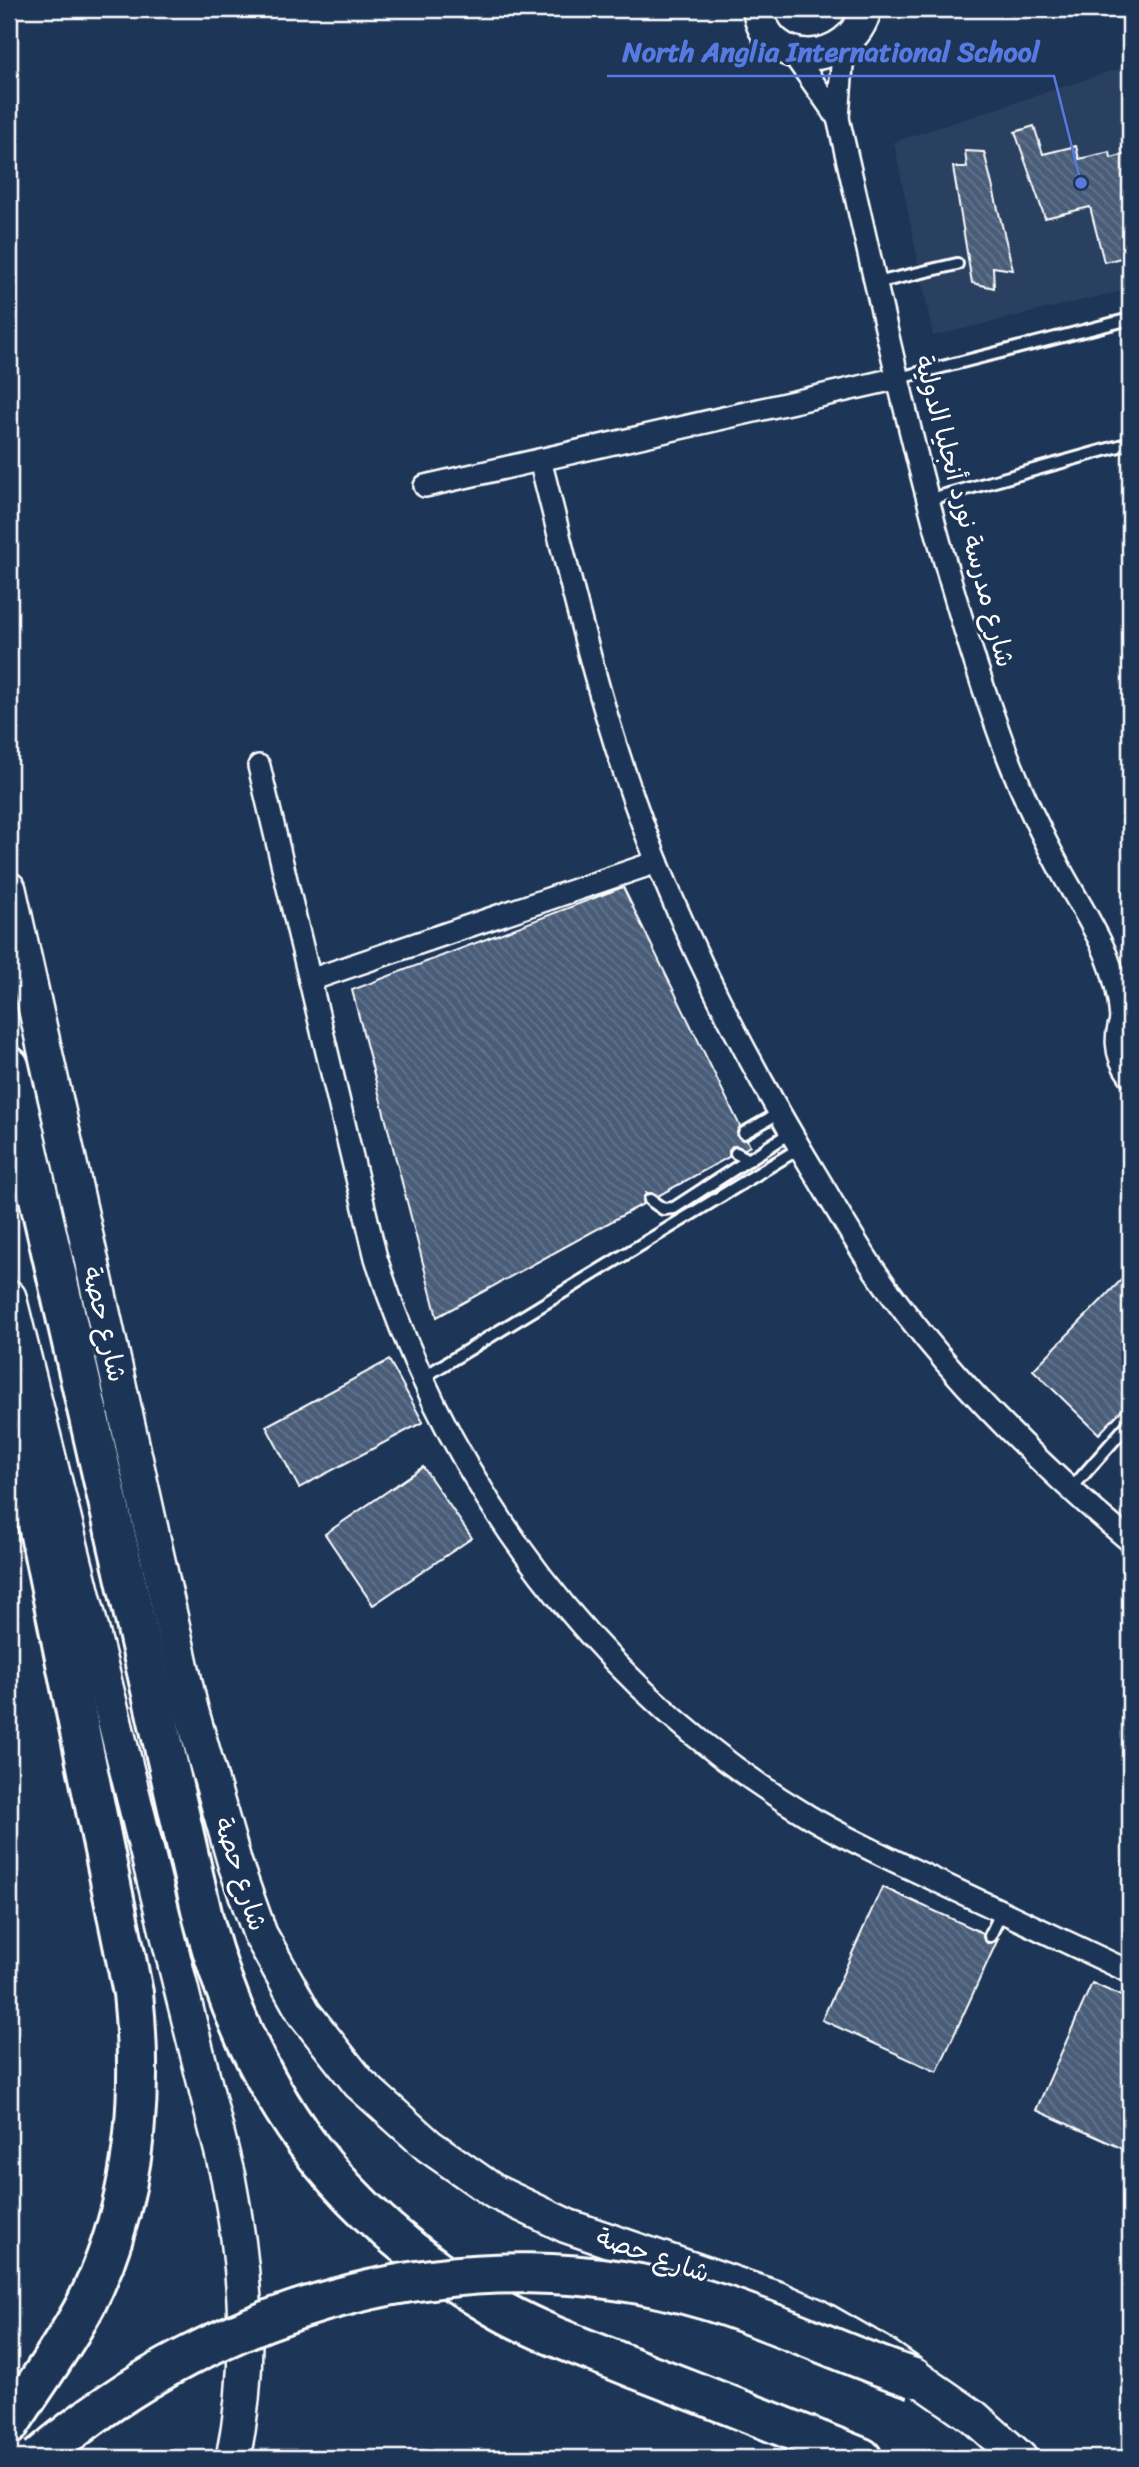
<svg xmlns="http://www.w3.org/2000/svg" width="1139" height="2467" font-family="Sriracha,'Playpen Sans Arabic',sans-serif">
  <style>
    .built { fill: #2a4161 }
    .building { fill: url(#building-back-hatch); stroke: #fff; stroke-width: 2 }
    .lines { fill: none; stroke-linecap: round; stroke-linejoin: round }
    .lane-casing { stroke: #fff; stroke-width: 16 }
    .street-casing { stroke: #fff; stroke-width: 26 }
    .secondary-casing { stroke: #fff; stroke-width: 35 }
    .primary-casing { stroke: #fff; stroke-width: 38 }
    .highway-casing { stroke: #fff; stroke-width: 44 }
    .lane { stroke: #1d3557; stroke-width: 10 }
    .street { stroke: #1d3557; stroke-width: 21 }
    .secondary { stroke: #1d3557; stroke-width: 30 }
    .primary { stroke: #1d3557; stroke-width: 33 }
    .highway { stroke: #1d3557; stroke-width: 38 }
    .highway-bridge-casing { stroke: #fff; stroke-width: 44; stroke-linecap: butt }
    .highway-bridge { stroke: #1d3557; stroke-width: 38 }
    .labels { text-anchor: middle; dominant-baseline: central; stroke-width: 6; stroke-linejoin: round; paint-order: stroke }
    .street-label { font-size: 26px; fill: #fff; stroke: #1d3557 }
    .leader { fill: none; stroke: #567ae2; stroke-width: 2.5 }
    .callout-dot { fill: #567ae2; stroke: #1d3557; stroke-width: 2.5 }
    .callout-label { font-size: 28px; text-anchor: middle; font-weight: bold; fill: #567ae2; stroke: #1d3557; stroke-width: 6; stroke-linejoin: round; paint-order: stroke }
  </style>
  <defs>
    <pattern id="building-back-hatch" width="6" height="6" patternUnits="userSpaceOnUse" patternTransform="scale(1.75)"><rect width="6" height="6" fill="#4a5d79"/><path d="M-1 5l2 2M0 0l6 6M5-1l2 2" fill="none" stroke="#65758d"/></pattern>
  </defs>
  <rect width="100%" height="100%" fill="#1d3557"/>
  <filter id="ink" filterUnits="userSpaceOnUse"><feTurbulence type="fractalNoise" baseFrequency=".0143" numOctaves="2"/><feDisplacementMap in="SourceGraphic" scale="14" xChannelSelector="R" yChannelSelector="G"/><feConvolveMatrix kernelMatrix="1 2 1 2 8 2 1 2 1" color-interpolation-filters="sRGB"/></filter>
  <g filter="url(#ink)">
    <path class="built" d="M1130 65V289L933 336 894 142Z"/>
    <g class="building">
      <path d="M1034 126 1043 154 1076 146 1079 159 1110 152 1111 158 1130 153V256L1104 262 1090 207 1045 218 1015 132Z"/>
      <path d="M965 151 984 152 1013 270 993 267 994 288 972 283 953 167H967Z"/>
      <path d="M623 887 740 1126 737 1136 747 1140 750 1146 745 1149 732 1146 729 1150V1157L658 1196 646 1193 643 1204 437 1317 352 990Z"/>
      <path d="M1130 1271V1401L1099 1434 1033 1370Z"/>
      <path d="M389 1360 423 1422 299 1488 266 1426Z"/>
      <path d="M423 1467 472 1538 373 1605 325 1534Z"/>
      <path d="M882 1887 983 1933 987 1943 998 1939 937 2072 822 2020Z"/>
      <path d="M1092 1983 1130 2000V2152L1036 2110Z"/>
    </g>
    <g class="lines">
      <defs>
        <g id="lane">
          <path d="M876 283 957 264"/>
          <path d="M899 378 1130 319"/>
          <path d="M927 500 1130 443"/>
          <path d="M744 1133 779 1113"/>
          <path d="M736 1153 749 1160"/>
          <path d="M650 1200 663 1209 674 1208 790 1133"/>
          <path d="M422 1378 800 1148"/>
          <path d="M1071 1489 1130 1422"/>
          <path d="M990 1936 1002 1911"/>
        </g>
        <g id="street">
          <path d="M850 40 842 65 838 118C884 317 925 519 992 713 1010 766 1033 819 1060 869 1088 921 1117 956 1121 1019"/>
          <path d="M791 51 838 118"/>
          <path d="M540 460C567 564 590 669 624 771 671 915 740 1050 819 1180 837 1210 855 1242 875 1271 944 1372 1037 1463 1130 1541"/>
          <path d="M425 486 899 378"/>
          <path d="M259 766 376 1258C450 1489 599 1690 808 1816 850 1841 895 1861 939 1882 1003 1912 1067 1942 1130 1972"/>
          <path d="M310 980 657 862"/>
          <path d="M1127 1008C1113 1032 1114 1055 1130 1076"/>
        </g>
        <path id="secondary" d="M758 9C766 71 851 68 866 9"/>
        <g id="primary">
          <path d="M9 889 191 1709 235 1864 260 1934 304 2013 359 2083 429 2146 495 2192 567 2226 779 2299 815 2315 883 2354 974 2417 1020 2458"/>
          <path d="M9 1297 228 2177C246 2271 253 2363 233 2458"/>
        </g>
        <g id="highway">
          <path d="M9 1066 203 1918C250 2093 335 2212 491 2305 536 2332 588 2349 636 2369 712 2398 787 2428 862 2458"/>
          <path d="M9 1382 133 1993C144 2100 135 2207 86 2304 64 2346 35 2385 9 2425"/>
        </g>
      </defs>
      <use href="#lane" class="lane-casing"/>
      <use href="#street" class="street-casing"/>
      <use href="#secondary" class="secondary-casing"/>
      <use href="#primary" class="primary-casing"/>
      <use href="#highway" class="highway-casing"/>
      <use href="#lane" class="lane"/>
      <use href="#street" class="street"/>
      <use href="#secondary" class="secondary"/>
      <use href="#primary" class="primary"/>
      <use href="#highway" class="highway"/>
      <defs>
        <path id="highway-bridge" d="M39 2458C219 2300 473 2231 706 2300 777 2321 843 2355 914 2378"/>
      </defs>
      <use href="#highway-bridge" class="highway-bridge-casing"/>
      <use href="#highway-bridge" class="highway-bridge"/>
    </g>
  </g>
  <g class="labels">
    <g class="street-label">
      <text transform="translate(965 511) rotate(75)">شارع مدرسة نورد أنجليا الدولية</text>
      <text transform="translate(105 1324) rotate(77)">شارع حصة</text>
      <text transform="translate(241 1874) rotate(72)">شارع حصة</text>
      <text transform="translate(653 2255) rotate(19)">شارع حصة</text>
    </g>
  </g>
  <path class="leader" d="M1081 183L1054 76H607"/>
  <circle class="callout-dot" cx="1081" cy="183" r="7"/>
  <g class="callout-label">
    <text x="831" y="61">North Anglia International School</text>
  </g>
  <rect width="1139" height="2467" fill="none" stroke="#1d3557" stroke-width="35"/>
  <rect x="18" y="18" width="1104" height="2432" fill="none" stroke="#fff" stroke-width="2.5" filter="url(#ink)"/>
</svg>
